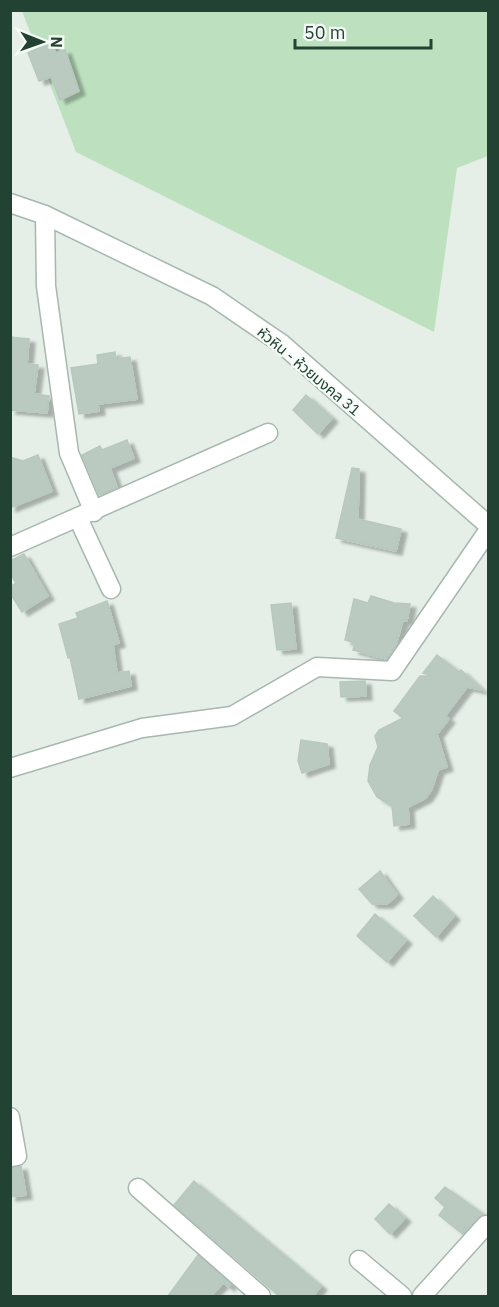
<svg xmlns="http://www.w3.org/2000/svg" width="499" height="1307" font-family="'IBM Plex Sans','Noto Sans Thai',sans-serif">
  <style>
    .green { fill: #bde1bf }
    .building { fill: #bacac1; stroke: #b7c9be; stroke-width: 1.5; filter: url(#shadow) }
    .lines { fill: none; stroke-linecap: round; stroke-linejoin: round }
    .street-casing { stroke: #a7b8ae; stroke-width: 21 }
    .street { stroke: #fff; stroke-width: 18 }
    .labels { text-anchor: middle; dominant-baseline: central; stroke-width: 4.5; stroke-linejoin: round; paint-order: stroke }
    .street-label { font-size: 15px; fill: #224233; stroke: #f6fbf7 }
  </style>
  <defs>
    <filter id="shadow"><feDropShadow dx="6" dy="4" stdDeviation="1.5" flood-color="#0004"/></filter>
  </defs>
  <rect width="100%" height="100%" fill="#e5efe8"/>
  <path class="green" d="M22 11H488V156L457 168 434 332 76 152Z"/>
  <g class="building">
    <path d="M51 42 56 53 65 50 79 91 60 100 51 77 39 81 28 53Z"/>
    <path d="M10 337 29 339 27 364 38 365 34 394 49 396 47 413 10 410Z"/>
    <path d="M115 352 116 359 130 357 137 399 98 404 99 411 79 414 71 368 98 364 97 355Z"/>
    <path d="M306 395 332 418 318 434 293 410Z"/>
    <path d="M127 440 134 458 110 468 117 487 99 495 82 455 100 446 102 450Z"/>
    <path d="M38 455 52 491 10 508V457L23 461Z"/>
    <path d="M352 468 359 469 358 519 401 529 396 551 336 538Z"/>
    <path d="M24 554 48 596 22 612 10 593V587L16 583 10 573V561Z"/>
    <path d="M371 596 394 603 410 604 407 621 403 620 396 645 386 659 353 650 355 643 345 640 354 599 368 603Z"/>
    <path d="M107 601 119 643 113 645 117 673 129 671 131 686 79 699 70 657 68 658 59 624 78 618 76 613Z"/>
    <path d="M291 603 296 649 277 650 271 605Z"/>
    <path d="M437 655 459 672 461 670 482 690 467 687 445 716 449 719 437 734 447 767 438 770 432 789 426 798 408 807 409 824 394 826 392 806 377 797 368 781 370 765 378 747 375 736 379 730 403 718 394 711 420 676H433L423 673Z"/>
    <path d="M365 681 366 696 341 697 340 682Z"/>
    <path d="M301 740 327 744 329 764 302 773 298 761Z"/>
    <path d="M380 871 397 895 387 904H372L359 889Z"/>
    <path d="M433 896 454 916 436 937 414 916Z"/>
    <path d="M375 914 406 940 387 962 357 936Z"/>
    <path d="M21 1166 26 1195 10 1197V1168Z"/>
    <path d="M194 1181 321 1286 313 1296H279L174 1205Z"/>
    <path d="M445 1187 483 1214 463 1234 439 1215 445 1207 435 1198Z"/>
    <path d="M389 1204 405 1218 390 1234 375 1219Z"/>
    <path d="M198 1255 230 1284 229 1287 223 1283 211 1296H168Z"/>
  </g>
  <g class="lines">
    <defs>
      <g id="street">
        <path d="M10 203 45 215 212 296 282 344 488 525"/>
        <path d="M45 215 46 286 69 453 94 512"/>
        <path d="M78 518 111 589"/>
        <path d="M10 547 268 433"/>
        <path d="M10 768 142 728 232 716 317 667 392 671 488 531"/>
        <path d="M10 1117 17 1156 10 1157"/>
        <path d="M138 1188 261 1296"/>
        <path d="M359 1260 402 1296"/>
        <path d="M422 1296 486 1225"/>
      </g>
    </defs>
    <use href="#street" class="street-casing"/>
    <use href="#street" class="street"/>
  </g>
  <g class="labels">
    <g class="street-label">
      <text transform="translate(309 371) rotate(40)">หัวหิน - ห้วยมงคล 31</text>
    </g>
  </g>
  <rect width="499" height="1307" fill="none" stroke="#224233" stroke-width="24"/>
  <g transform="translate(42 42) rotate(91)" stroke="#f6fbf7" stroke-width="4.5" paint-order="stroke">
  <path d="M0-4.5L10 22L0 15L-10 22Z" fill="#224233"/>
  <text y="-9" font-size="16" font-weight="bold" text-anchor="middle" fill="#224233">N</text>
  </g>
  <path d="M295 39v9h136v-9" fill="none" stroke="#224233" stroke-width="3"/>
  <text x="304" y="39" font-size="18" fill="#224233" stroke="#f6fbf7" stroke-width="4.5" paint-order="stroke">50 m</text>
</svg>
